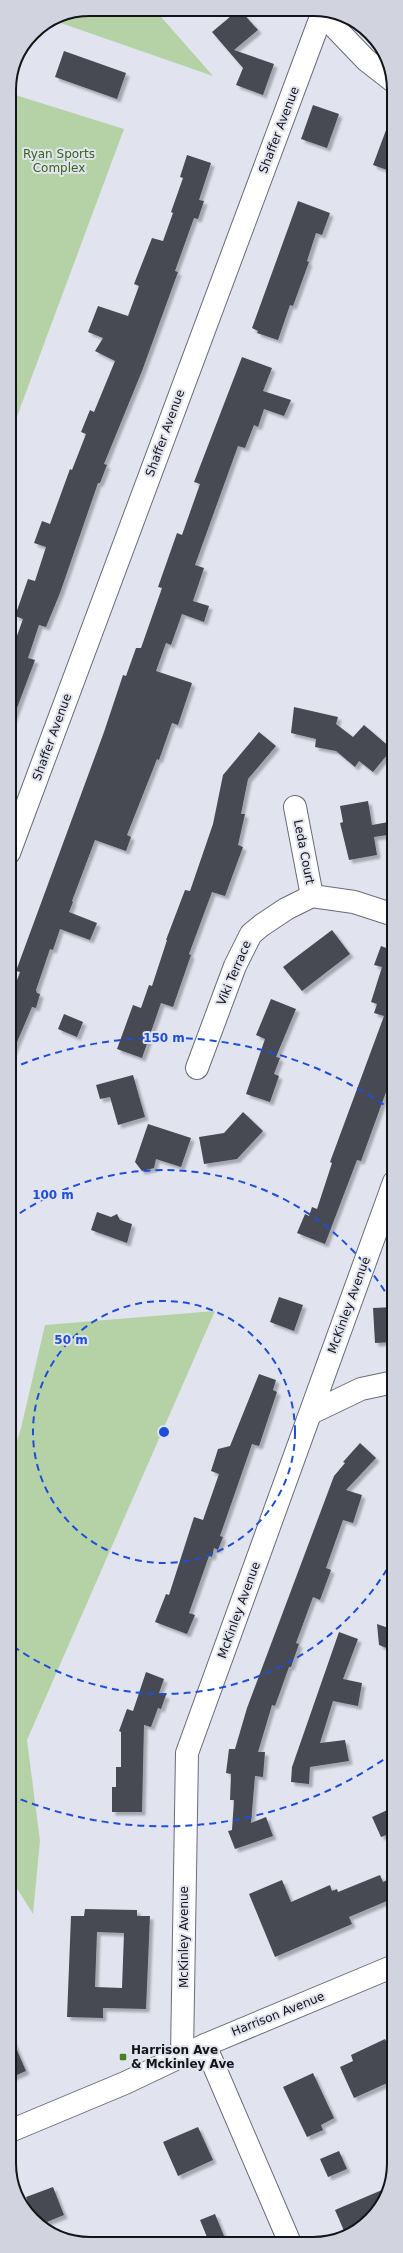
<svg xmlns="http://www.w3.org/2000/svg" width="403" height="2253" font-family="'DejaVu Sans',sans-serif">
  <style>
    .green { fill: #b5d2a7 }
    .building { fill: #474a53; fill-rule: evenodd; filter: url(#shadow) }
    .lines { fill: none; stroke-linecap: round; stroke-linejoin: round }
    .minor-casing { stroke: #6a6d77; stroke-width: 24 }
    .major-casing { stroke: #6a6d77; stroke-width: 24 }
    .minor { stroke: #fff; stroke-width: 22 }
    .major { stroke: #fff; stroke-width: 22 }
    .ring { fill: none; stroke: #1d4ed8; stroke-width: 2; stroke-dasharray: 7 5 }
    .poi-dot { fill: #48821d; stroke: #e1e4ef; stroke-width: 1.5 }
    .labels { text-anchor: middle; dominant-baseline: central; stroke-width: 4; stroke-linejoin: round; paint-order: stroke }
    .street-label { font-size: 12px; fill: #131417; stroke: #e1e4ef }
    .park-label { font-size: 12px; fill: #386419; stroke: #e1e4ef }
    .poi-label { font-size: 12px; font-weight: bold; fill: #131417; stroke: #e1e4ef; text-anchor: start }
    .rim { fill: none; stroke: #131417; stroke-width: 2 }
    .centre { fill: #1d4ed8; stroke: #e1e4ef; stroke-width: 2 }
    .ring-label { font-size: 12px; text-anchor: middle; font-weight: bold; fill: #1d4ed8; stroke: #e1e4ef; stroke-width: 4; stroke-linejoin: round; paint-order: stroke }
  </style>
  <defs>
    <filter id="shadow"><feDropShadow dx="3.5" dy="3.5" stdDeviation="1" flood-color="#0004"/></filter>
  </defs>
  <rect width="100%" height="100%" fill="#e1e4ef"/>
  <g class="green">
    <path d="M90 9 155 10 213 76 52 20 59 15Z"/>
    <path d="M9 93 124 129 9 438Z"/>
    <path d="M215 1311 27 1740 40 1841 33 1914 10 1877 9 1466 21 1428 45 1325Z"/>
  </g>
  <g class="building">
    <path d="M237 11H241L258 30 234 50 274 64 263 95 236 85 243 68 212 32Z"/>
    <path d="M64 51 126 73 117 99 55 77Z"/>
    <path d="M313 105 339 114 327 148 301 139Z"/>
    <path d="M392 114H393V172L373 165Z"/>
    <path d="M187 155 211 163 199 200 204 201 198 219 194 218 175 271 178 272 142 371 104 464 107 465 100 483H98L60 593 46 627 39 625 28 658 35 660 11 724H9V658L23 619 15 616 28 579 35 581 46 547 34 543 42 521 50 524 70 469 72 470 86 434 81 432 90 410 94 412 115 361 95 351 103 338 88 332 98 306 128 316 139 286 134 284 152 238 163 241 173 213 171 212 183 178 180 177Z"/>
    <path d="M298 201 330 213 322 235 316 233 307 261 309 262 293 306 290 305 278 340 257 333 258 331 252 328Z"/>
    <path d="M242 357 272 368 263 391 291 400 284 416 264 409 258 427 254 425 245 448 238 446 195 565 204 568 193 601 209 606 204 622 182 614 171 645 166 643 156 671 192 683 178 725 172 723 159 760 157 759 127 835 131 837 126 851 95 840 72 901 73 902 69 912 97 923 90 940 60 929 53 950 50 949 36 990 37 993 40 994 36 1008 32 1007 9 1061V1002L20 972 16 971 104 732 123 675 126 676 136 648H141L162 588 158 587 177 533 182 535 200 484 194 482Z"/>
    <path d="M294 707 338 717 336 724 353 737 364 725 392 749 373 772 359 761 355 767 336 751 315 747 316 739 291 733Z"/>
    <path d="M259 732 276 746 248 779 241 814H245L238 845 243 847 225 896 212 892 189 954 191 955 173 1007 161 1003 142 1058 117 1049 133 1005 141 1008 149 985 152 986 167 940H166L185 890 190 891 213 824 223 775Z"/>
    <path d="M368 801 372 825 394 821V834L374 837 377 855 349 860 340 823 343 822 340 806Z"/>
    <path d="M332 930 350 954 302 991 283 967Z"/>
    <path d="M391 942H394V1070L361 1161 357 1160 325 1244 297 1233 305 1214 309 1216 312 1207 317 1209 332 1163 330 1162 384 1016 374 1013 377 1004 371 1002 382 967 374 965 381 946 389 949Z"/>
    <path d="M271 999 296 1009 276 1057 280 1058 274 1074 279 1076 270 1102 246 1094 265 1039 256 1035Z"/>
    <path d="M64 1014 83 1022 77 1037 58 1029Z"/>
    <path d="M133 1075 145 1117 118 1125 110 1097 100 1099 96 1085Z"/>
    <path d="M243 1112 263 1131 237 1159 204 1164 199 1137 224 1133Z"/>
    <path d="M148 1124 191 1138 181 1167 156 1159 154 1168 142 1171 135 1162Z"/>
    <path d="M97 1212 111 1217 117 1214 120 1220 132 1224 127 1243 91 1230Z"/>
    <path d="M279 1297 303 1305 294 1331 270 1322Z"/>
    <path d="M394 1307V1342L375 1343 373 1308Z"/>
    <path d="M259 1374 276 1380 273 1390 277 1392 259 1446 252 1444 220 1536 223 1537 218 1550 214 1548 212 1557 209 1556 189 1613 195 1615 187 1634 155 1622 166 1594 169 1595 194 1517 203 1520 219 1474 211 1471 218 1449 230 1446Z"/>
    <path d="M360 1443 376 1458 346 1490 362 1495 353 1523 343 1520 326 1568 331 1570 320 1600 313 1597 296 1643 299 1644 291 1667H289L275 1706 272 1705 258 1752H265L263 1777 255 1776 251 1823 266 1817 273 1836 235 1849 228 1831 232 1830 234 1800H230L231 1774 226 1773 229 1749H235L247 1708 334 1476 345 1463 343 1462Z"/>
    <path d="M377 1624 394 1630V1651L379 1645Z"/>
    <path d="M339 1632 358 1639 343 1679 362 1683 358 1706 333 1701 320 1743 345 1740 349 1761 310 1767 309 1784 291 1782 292 1767Z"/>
    <path d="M146 1672 164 1679 159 1693 166 1695 161 1709 158 1708 151 1727 144 1725 142 1812H112V1787H116V1767H121V1732L119 1731 127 1709 133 1711Z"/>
    <path d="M394 1807V1832L381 1837 372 1817Z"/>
    <path d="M380 1875 383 1882 394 1877V1898L349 1917 352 1924 275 1957 249 1894 282 1880 291 1902 330 1885 332 1891 337 1889 338 1892Z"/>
    <path d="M85 1909 137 1910V1916H150L146 2009 103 2008V2018L67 2017 71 1916H84ZM97 1932 124 1933 122 1988 95 1987Z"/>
    <path d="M10 2034 26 2071 10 2078Z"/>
    <path d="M385 2039 394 2059 387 2062 394 2080 354 2098 340 2067 353 2061 351 2055Z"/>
    <path d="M313 2073 334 2118 321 2125 323 2130 307 2137 283 2087Z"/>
    <path d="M198 2127 213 2160 178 2176 163 2142Z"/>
    <path d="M339 2151 347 2169 328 2177 320 2159Z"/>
    <path d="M53 2187 64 2215 42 2224 35 2220 26 2197Z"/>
    <path d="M389 2187 388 2194 374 2217 360 2227 345 2233 335 2210Z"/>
    <path d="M215 2214 224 2236 209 2242 200 2220Z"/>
  </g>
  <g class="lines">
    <defs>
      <g id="minor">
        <path d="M320 12 366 60 393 81"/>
        <path d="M295 807 312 896"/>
        <path d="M9 853 322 14"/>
        <path d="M197 1068 235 966 251 934 262 925 286 909 312 896 354 902 394 915"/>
        <path d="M311 1413 361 1389 394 1382"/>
        <path d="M205 2045 290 2243"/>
        <path d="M182 2055 187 1753 394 1182"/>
      </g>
      <path id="major" d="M10 2131 125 2083 205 2045 394 1966"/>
    </defs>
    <use href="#minor" class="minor-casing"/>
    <use href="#major" class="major-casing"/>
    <use href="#minor" class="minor"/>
    <use href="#major" class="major"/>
  </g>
  <g class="ring">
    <circle cx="164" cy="1432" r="131"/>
    <path d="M393 1559A262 262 0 0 1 10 1644M10 1220A262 262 0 0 1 393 1305"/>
    <path d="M393 1753A394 394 0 0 1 10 1795M10 1069A394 394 0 0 1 393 1111"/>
  </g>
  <rect class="poi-dot" x="119" y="2053" width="8" height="8" rx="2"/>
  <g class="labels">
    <g class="street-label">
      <text transform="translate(279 130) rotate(-69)">Shaffer Avenue</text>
      <text transform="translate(165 433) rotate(-70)">Shaffer Avenue</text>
      <text transform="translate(52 737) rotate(-70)">Shaffer Avenue</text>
      <text transform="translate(304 852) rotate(79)">Leda Court</text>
      <text transform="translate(234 973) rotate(-67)">Viki Terrace</text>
      <text transform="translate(349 1305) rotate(-70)">McKinley Avenue</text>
      <text transform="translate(239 1610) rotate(-70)">McKinley Avenue</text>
      <text transform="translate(184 1937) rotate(-90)">McKinley Avenue</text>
      <text transform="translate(278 2014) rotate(-22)">Harrison Avenue</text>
    </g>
    <g class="park-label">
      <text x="59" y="154">Ryan Sports<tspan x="59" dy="14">Complex</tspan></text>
    </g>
    <g class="poi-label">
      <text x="131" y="2050">Harrison Ave<tspan x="131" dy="14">&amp; Mckinley Ave</tspan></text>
    </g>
  </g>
  <path d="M0 0H403V2253H0ZM90 16H313A74 74 0 0 1 387 90V2163A74 74 0 0 1 313 2237H90A74 74 0 0 1 16 2163V90A74 74 0 0 1 90 16Z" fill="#d1d3de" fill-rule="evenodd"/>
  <path class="rim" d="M90 16H313A74 74 0 0 1 387 90V2163A74 74 0 0 1 313 2237H90A74 74 0 0 1 16 2163V90A74 74 0 0 1 90 16Z"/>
  <circle cx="164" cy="1432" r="6" class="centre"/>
  <g class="ring-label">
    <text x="164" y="1042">150 m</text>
    <text x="53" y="1199">100 m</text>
    <text x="71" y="1344">50 m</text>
  </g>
</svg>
